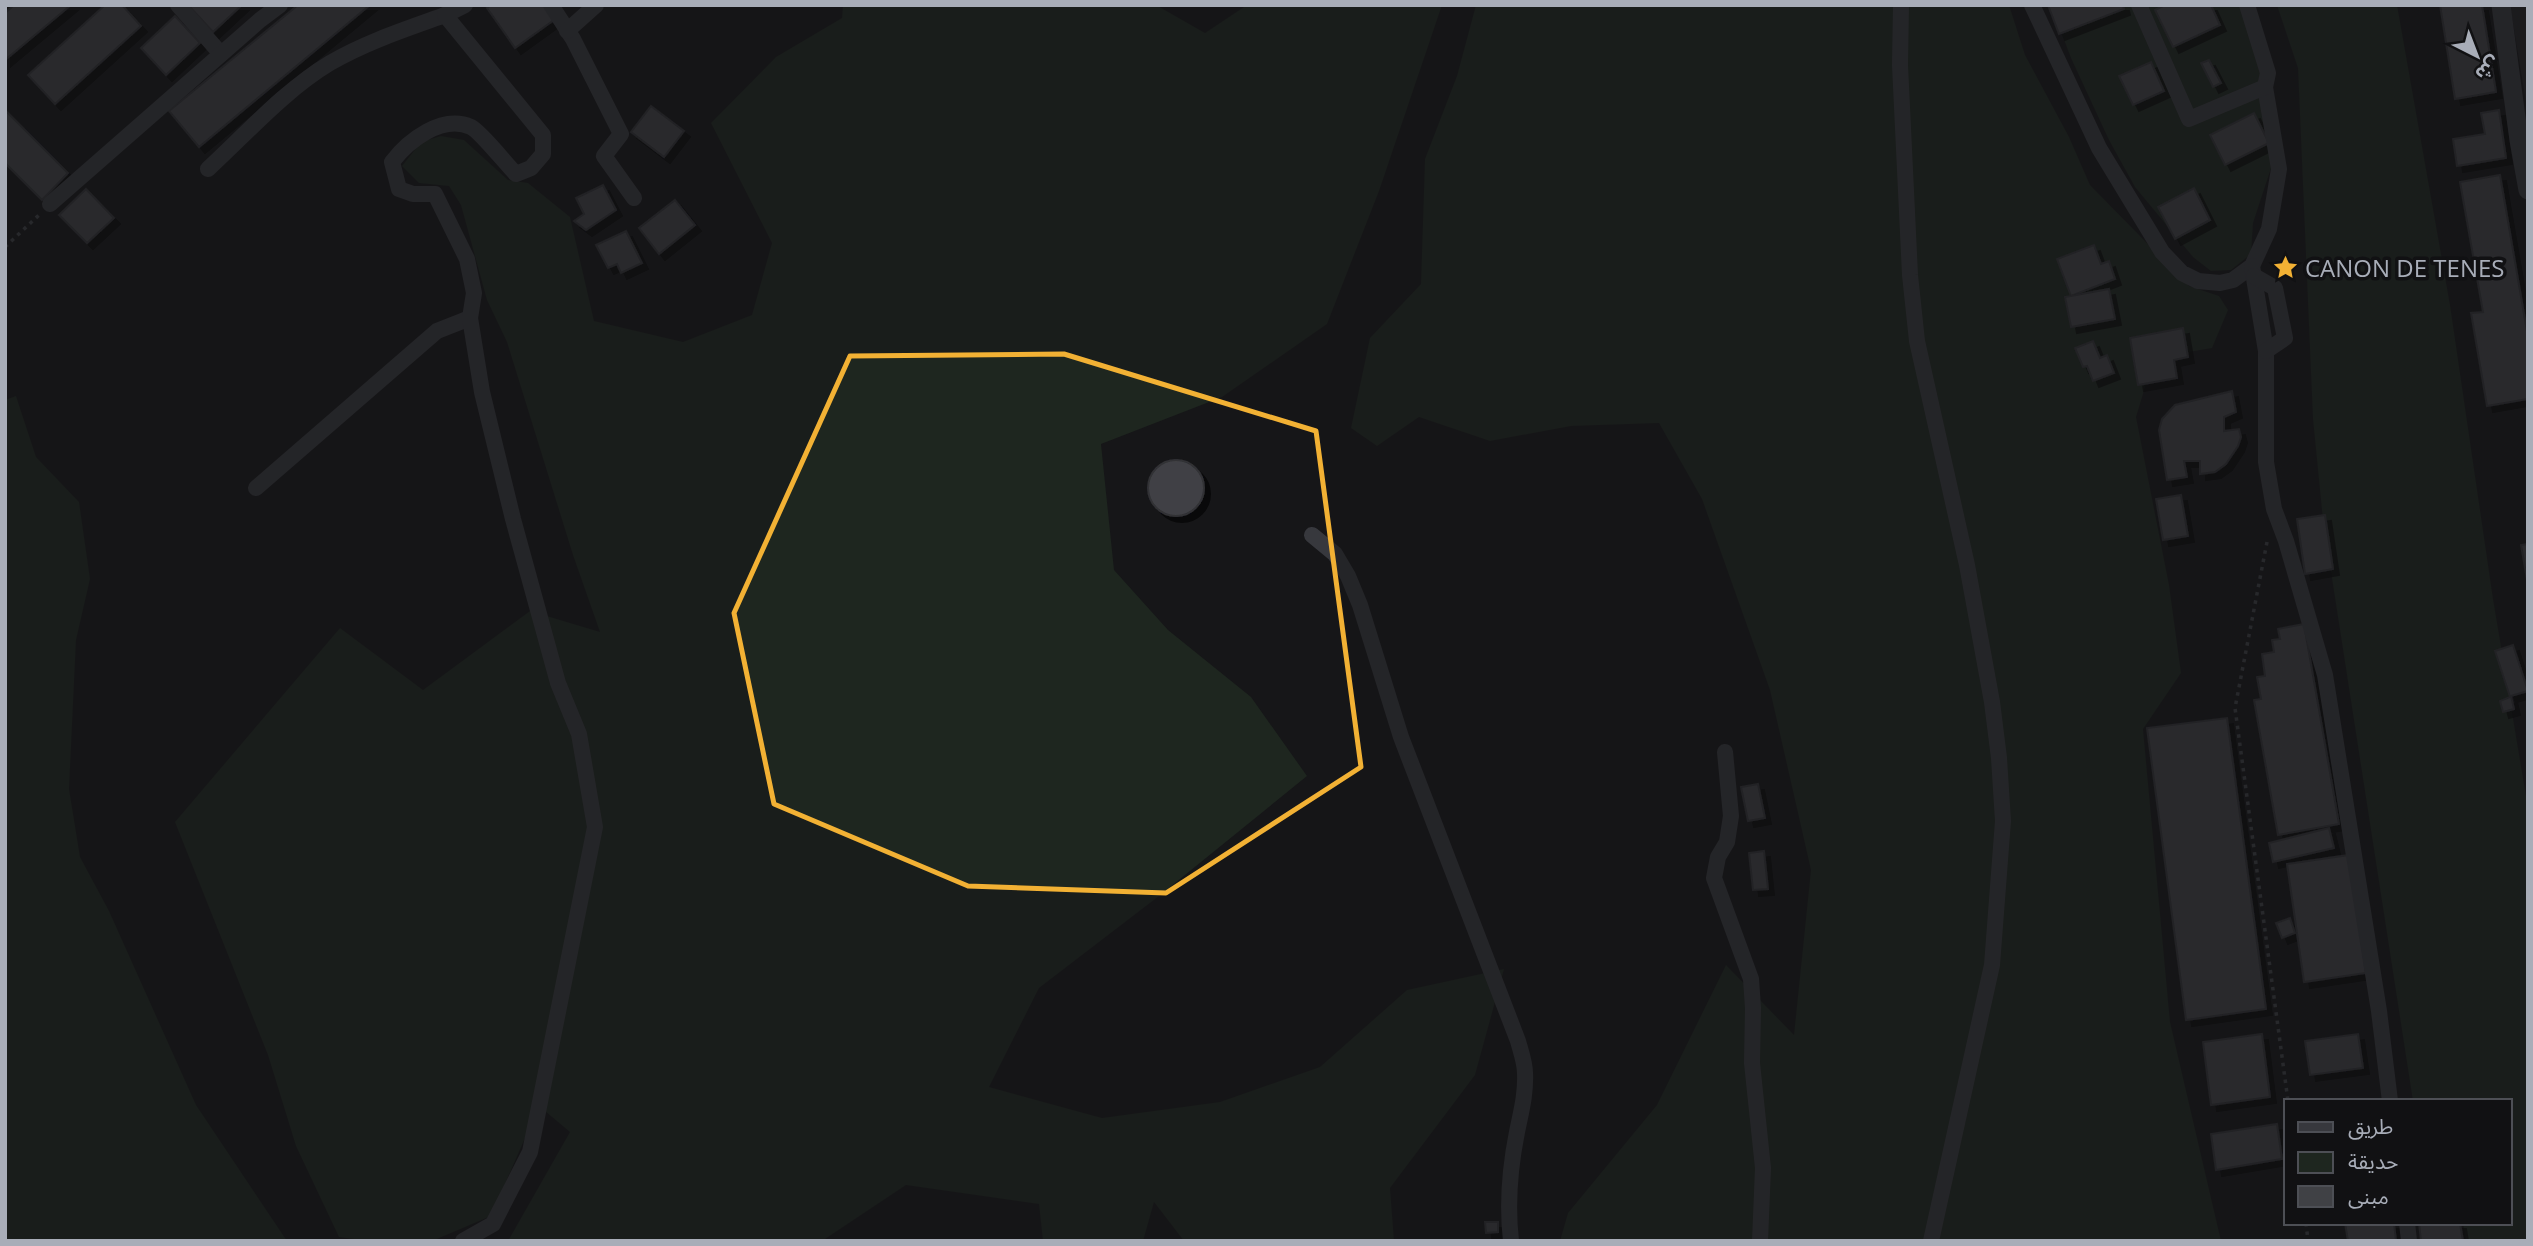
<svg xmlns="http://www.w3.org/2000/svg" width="2533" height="1246" font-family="'Open Sans','Noto Sans Arabic',sans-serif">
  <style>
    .built { fill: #222225 }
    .green { fill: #1e261f }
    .building { fill: #404145; stroke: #303034; stroke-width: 2; filter: url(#shadow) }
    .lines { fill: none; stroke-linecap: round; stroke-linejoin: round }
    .path { stroke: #3d3f44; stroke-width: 3.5; stroke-dasharray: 3.5 5; stroke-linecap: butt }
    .minor { stroke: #37383d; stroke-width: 16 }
    .tertiary { stroke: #37383d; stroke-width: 19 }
    .marked { fill: none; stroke: #f2b134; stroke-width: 5; stroke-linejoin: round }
    .labels { text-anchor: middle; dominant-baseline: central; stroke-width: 7; stroke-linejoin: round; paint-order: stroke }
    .poi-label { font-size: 24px; fill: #a8adb8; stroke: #111113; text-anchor: start }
  </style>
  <defs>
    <filter id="shadow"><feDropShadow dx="6" dy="6" stdDeviation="0" flood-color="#0009"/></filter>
  </defs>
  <rect width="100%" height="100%" fill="#161618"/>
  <path class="built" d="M2510 5H2528V114Z"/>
  <g class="green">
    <path d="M843 5H1156L1205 33 1247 5H1442L1379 191 1327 324 1222 397 1101 444 1114 570 1168 630 1251 697 1307 776 1159 896 1039 988 989 1087 1102 1118 1220 1102 1320 1067 1407 990 1504 969 1475 1075 1390 1188 1394 1241H1184L1154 1202 1143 1241H1043L1039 1204 906 1185 822 1241H508L570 1132 539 1106 491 1216 432 1241H368L339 1237 296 1146 268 1055 175 822 340 628 423 690 530 611 600 632 573 555 507 342 487 300 461 205 449 186 419 183 402 166 421 142 441 136 464 140 508 180 528 183 570 217 594 321 683 342 752 315 772 243 711 123 776 57 842 18Z"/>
    <path d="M1476 5H2009L2025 55 2069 137 2090 185 2189 286 2219 296 2228 310 2212 348 2154 358 2136 417 2169 585 2181 673 2143 729 2170 1022 2221 1241H1560L1568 1213 1657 1105 1726 965 1794 1035 1811 870 1770 690 1702 499 1659 423 1571 426 1490 441 1419 417 1377 446 1351 428 1370 338 1421 284 1425 159 1457 76Z"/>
    <path d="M2051 5H2251L2261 41 2271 168 2253 223 2251 254 2231 270 2211 271 2193 257 2135 187 2109 140 2071 58Z"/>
    <path d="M2277 5H2397L2450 305 2493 599 2528 808V1241H2466L2463 1223H2510V1101H2413L2323 520 2313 419 2298 68Z"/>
    <path d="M16 396 36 457 79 502 90 579 76 640 69 789 80 857 109 911 196 1105 287 1241H5V400Z"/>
  </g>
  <g class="building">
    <path d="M14 5H71L5 60V13Z"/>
    <path d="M105 5H122L141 26 55 104 28 75Z"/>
    <path d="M188 5H242L213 32Z"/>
    <path d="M298 5H370L199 147 169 111Z"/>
    <path d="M491 5H544L554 20 515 48 487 8Z"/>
    <path d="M2048 5H2123L2124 9 2059 34Z"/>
    <path d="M2165 5H2211L2220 25 2173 47 2155 10Z"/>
    <path d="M2440 5H2482L2496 92 2455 99Z"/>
    <path d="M175 16 200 43 166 75 141 48Z"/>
    <path d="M2209 60 2221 83 2213 87 2201 63Z"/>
    <path d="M2151 62 2164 91 2133 105 2119 76Z"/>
    <path d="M651 106 684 131 664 157 631 132Z"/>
    <path d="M5 110 68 173 42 200 5 163Z"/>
    <path d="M2499 110 2506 158 2457 166 2453 139 2485 134 2481 113Z"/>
    <path d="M2254 113 2269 143 2225 165 2210 135Z"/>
    <path d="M2500 175 2528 337V399L2487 406 2471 313 2483 312 2460 182Z"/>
    <path d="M603 185 616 210 586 230 574 221 584 214 576 198Z"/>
    <path d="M2194 188 2210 220 2175 239 2158 207Z"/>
    <path d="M86 189 114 218 87 243 59 215Z"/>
    <path d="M675 200 695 225 659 254 639 228Z"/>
    <path d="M626 231 642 263 621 273 617 264 608 268 596 245Z"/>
    <path d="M2094 245 2101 264 2109 261 2115 279 2071 296 2057 259Z"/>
    <path d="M2109 289 2115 319 2071 327 2065 297Z"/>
    <path d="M2183 328 2188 357 2174 360 2177 378 2138 385 2130 338Z"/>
    <path d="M2093 341 2100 358 2107 355 2114 373 2093 381 2087 366 2083 367 2075 348Z"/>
    <path d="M2232 391 2236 412 2224 417V431L2239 429 2241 437 2238 446 2226 464 2215 472 2200 474V461H2184L2187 477 2167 480 2159 430 2162 419 2175 405Z"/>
    <circle cx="1176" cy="488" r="28"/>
    <path d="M2181 495 2188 536 2163 540 2156 499Z"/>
    <path d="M2325 515 2333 569 2305 574 2297 519Z"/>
    <path d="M2528 544V585L2521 545Z"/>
    <path d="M2304 624 2339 824 2278 835 2254 700 2261 699 2257 677 2265 676 2262 654 2274 652 2272 640 2280 639 2278 629Z"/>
    <path d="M2513 645 2528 691 2511 696 2514 709 2503 712 2500 701 2510 697 2495 651Z"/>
    <path d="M2227 718 2266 1009 2186 1020 2147 728Z"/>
    <path d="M1758 784 1765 818 1748 821 1741 787Z"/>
    <path d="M2329 828 2334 848 2273 862 2269 843Z"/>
    <path d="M1764 851 1768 889 1753 890 1749 853Z"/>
    <path d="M2349 855 2366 973 2304 982 2287 864Z"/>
    <path d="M2290 918 2295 933 2282 938 2276 923Z"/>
    <path d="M2262 1034 2270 1097 2211 1105 2203 1042Z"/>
    <path d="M2358 1034 2363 1068 2310 1075 2305 1041Z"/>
    <path d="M2277 1124 2282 1159 2216 1170 2211 1134Z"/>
    <path d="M1485 1222H1498V1232L1486 1233Z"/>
    <path d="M2345 1223H2394L2396 1241H2348Z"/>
    <path d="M2419 1223H2460L2463 1241H2421Z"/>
  </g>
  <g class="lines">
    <g class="path">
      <path d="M5 247 39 215"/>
      <path d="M2267 542 2235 708 2288 1101"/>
      <path d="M2306 1223 2308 1241"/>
    </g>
    <g class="minor">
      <path d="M178 5 221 54"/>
      <path d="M551 5 573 39 621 134 604 156 634 198"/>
      <path d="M1901 5 1900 65 1910 275 1917 341 1967 565 1992 702 1999 758 2003 821 1992 965 1931 1241"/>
      <path d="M2032 5 2099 148 2162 252 2182 273 2198 281 2220 283 2233 280 2252 266 2269 229 2279 169 2265 87 2268 73 2247 5"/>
      <path d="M2139 5 2189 119 2265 87"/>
      <path d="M567 31 596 5"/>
      <path d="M208 169C246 134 285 90 330 63 366 42 406 29 445 15"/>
      <path d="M50 204 260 20 280 5"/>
      <path d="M2252 266 2266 351V462L2274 509 2286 541 2325 675 2379 1011 2390 1101"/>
      <path d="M2254 276 2275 288 2285 338 2266 351"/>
      <path d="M256 488 437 331 470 318"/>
      <path d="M1312 535 1335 554 1348 576 1360 605 1401 737 1518 1041C1521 1052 1525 1063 1525 1073 1526 1094 1521 1112 1517 1132 1510 1167 1507 1206 1511 1241"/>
      <path d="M1725 752 1731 816 1727 842 1718 857 1714 878 1751 979 1753 1008 1752 1063 1763 1168 1760 1241"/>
      <path d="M2407 1223 2409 1241"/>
      <path d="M463 1241 493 1224 530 1152 595 827 579 734 558 683 513 519 482 392 470 318 474 293 467 259 435 194H413L399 189 392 162C408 141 442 114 471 127 481 132 506 164 516 174L531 168 543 154V135L445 15 465 5"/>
    </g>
    <path class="tertiary" d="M2501 5 2519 140 2528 190"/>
  </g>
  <path d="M0 0H2533V1246H0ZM1064 354 1316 431 1361 767 1166 893 968 886 774 804 734 613 850 356Z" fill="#161618" fill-opacity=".55" fill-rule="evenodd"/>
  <path class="marked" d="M1064 354 1316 431 1361 767 1166 893 968 886 774 804 734 613 850 356Z"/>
  <defs>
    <symbol id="sight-bare" viewBox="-9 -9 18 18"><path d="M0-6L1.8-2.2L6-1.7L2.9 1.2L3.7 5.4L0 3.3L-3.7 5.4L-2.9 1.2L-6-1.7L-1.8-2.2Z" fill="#f2b134" stroke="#111113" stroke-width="2.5" paint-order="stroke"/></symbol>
  </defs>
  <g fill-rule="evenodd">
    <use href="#sight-bare" x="2268" y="250" width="35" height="35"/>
  </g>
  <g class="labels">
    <g class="poi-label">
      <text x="2305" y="267">CANON DE TENES</text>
    </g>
  </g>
  <rect width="2533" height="1246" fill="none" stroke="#a8adb8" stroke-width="14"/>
  <rect x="2284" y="1099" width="228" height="126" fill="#111113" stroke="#4d4f55" stroke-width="2"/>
  <rect x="2298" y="1122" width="35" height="10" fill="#37383d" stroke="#4d4f55" stroke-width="2"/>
  <text x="2348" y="1134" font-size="21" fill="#a8adb8">طريق</text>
  <rect x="2298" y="1152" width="35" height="21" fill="#1e261f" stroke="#4d4f55" stroke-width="2"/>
  <text x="2348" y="1169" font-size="21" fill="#a8adb8">حديقة</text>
  <rect x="2298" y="1186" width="35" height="21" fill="#404145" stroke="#4d4f55" stroke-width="2"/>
  <text x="2348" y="1204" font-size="21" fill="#a8adb8">مبنى</text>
  <g transform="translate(2477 56) rotate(138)" stroke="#111113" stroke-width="5" paint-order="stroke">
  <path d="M0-5L12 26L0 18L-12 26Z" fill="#a8adb8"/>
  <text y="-10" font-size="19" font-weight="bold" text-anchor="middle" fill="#a8adb8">ش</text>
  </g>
</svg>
